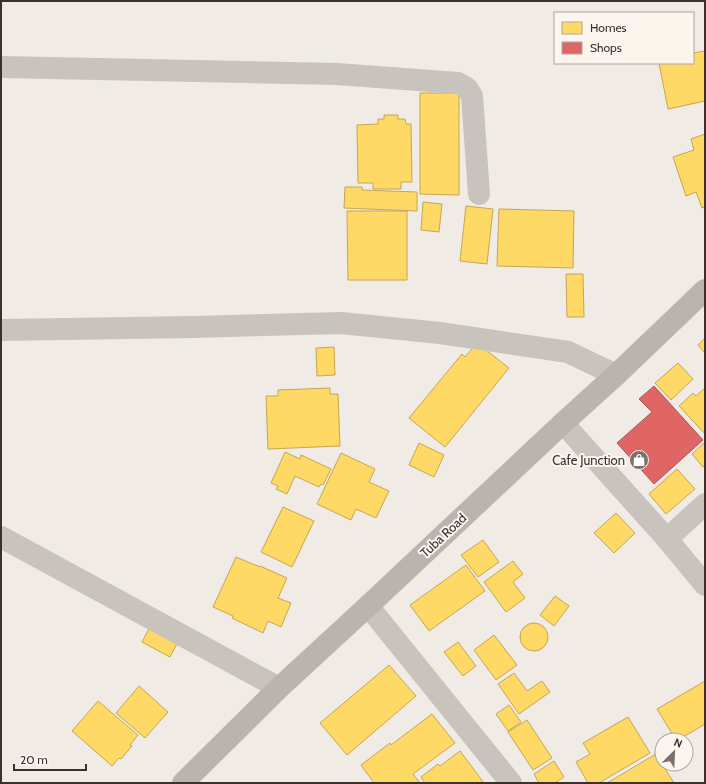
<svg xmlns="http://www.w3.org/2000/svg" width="706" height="784" font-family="Cabin,sans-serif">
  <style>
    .homes { fill: #ffd966; stroke: #c4a654 }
    .shops { fill: #e06666; stroke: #ae5654 }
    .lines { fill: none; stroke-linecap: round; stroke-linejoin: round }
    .street { stroke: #c9c3be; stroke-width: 22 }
    .secondary { stroke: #bab3ae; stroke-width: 22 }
    .labels { text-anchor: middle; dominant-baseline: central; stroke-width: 4; stroke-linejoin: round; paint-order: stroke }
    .poi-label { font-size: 13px; fill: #3b302b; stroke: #fbf5ee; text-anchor: end }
    .street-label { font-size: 13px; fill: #3b302b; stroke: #fbf5ee }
  </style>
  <rect width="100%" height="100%" fill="#f0ebe5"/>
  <g class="homes">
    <path d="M705 51V101L668 109 659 63H693V53Z"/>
    <path d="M420 93H459V195L420 194Z"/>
    <path d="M384 115H398V119H405L406 124H411L412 182H401V189H373V183H358L357 125 378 124V119H384Z"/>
    <path d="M705 134V207L702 208 696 192 686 196 673 157 694 150 691 139Z"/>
    <path d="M345 187H362V190L417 192V211L344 208Z"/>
    <path d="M423 202 442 204 439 232 421 230Z"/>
    <path d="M466 206 493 209 487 264 460 261Z"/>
    <path d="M499 209 574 211 573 268 497 266Z"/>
    <path d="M347 211H407V280H348Z"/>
    <path d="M566 274H583L584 317H567Z"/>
    <path d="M705 338V353L698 345Z"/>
    <path d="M477 343 509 368 445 447 409 418 462 354 465 357Z"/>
    <path d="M334 347 335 375 317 376 316 348Z"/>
    <path d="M678 363 693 379 671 400 655 383Z"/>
    <path d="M330 388V394H338L340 446 268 449 266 396H278V390Z"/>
    <path d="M705 388V434L679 406 693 393 696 396Z"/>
    <path d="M705 442V465L703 467 692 454Z"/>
    <path d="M419 443 444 455 434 477 409 465Z"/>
    <path d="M285 452 300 459 301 455 331 469 323 485 321 484 319 487 295 476 287 494 276 489 278 486 271 483Z"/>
    <path d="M341 453 375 469 369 482 389 491 376 518 356 509 351 520 317 504Z"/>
    <path d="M677 469 695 489 666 514 649 494Z"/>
    <path d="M283 507 314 521 292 567 261 552Z"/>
    <path d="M616 513 635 533 614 553 594 533Z"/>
    <path d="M483 540 499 562 478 577 461 555Z"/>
    <path d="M236 557 260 567V566L287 578 278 598 291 603 281 627 268 621 263 633 232 618 233 616 213 607Z"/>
    <path d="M513 561 523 574 513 582 525 598 506 612 484 582Z"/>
    <path d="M466 565 485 591 429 631 410 605Z"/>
    <path d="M555 596 569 606 554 626 540 615Z"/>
    <circle cx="534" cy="637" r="14"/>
    <path d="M151 625 179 640 170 657 142 642Z"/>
    <path d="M494 635 517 665 496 680 474 650Z"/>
    <path d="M458 642 476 666 463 676 444 652Z"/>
    <path d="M389 665 416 696 347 755 320 723Z"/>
    <path d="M514 673 527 691 542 681 550 692 519 714 498 684Z"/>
    <path d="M705 681V724L678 740H676L657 709Z"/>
    <path d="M139 686 168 712 145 738 116 713Z"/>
    <path d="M98 701 138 735 130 745 132 746 121 759 119 758 112 766 72 731Z"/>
    <path d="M509 705 521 722 508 731 496 714Z"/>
    <path d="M432 714 455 743 413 774 420 783H374L361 765 390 743 391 745Z"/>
    <path d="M628 717 650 753 599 783H588L576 762 590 754 583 743Z"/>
    <path d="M527 720 552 758 533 770 508 732Z"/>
    <path d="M460 751 484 783H425L421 777 438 764 440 766Z"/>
    <path d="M656 754 674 783H607Z"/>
    <path d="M554 761 564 777 555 783H539L534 774Z"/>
  </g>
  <path class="shops" d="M654 386 703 440 654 484 617 443 652 412 639 399Z"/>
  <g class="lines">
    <g class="street">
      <path d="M1 67 337 74 458 83 467 88 472 96 479 194"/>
      <path d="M1 330 194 327 341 323 440 333 568 352 616 375"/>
      <path d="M563 423 667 539 705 585"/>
      <path d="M1 537 279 688"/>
      <path d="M667 539 705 504"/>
      <path d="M368 606 511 783"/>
    </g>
    <path class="secondary" d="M183 783 279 688 368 606 563 423 616 375 705 290"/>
  </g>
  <defs>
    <symbol id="shop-disc" viewBox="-11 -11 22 22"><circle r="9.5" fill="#7a716c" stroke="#fbf5ee"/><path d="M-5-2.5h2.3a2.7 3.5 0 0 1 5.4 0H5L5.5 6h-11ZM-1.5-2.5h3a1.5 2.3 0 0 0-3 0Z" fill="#fff"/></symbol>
  </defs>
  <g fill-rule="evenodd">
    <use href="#shop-disc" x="628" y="449" width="22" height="22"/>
  </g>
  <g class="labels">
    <g class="poi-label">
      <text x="625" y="460">Cafe Junction</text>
    </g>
    <g class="street-label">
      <text transform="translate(443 535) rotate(-43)">Tuba Road</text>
    </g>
  </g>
  <rect width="706" height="784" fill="none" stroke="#3b302b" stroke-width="4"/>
  <rect x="554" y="12" width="140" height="52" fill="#fbf5ee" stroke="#aea6a0"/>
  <rect x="562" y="22" width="20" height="12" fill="#ffd966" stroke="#aea6a0"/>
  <text x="590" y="32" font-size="12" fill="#3b302b">Homes</text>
  <rect x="562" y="42" width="20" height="12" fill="#e06666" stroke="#aea6a0"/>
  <text x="590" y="52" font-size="12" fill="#3b302b">Shops</text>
  <g transform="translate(674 752) rotate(24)"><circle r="19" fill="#fbf5ee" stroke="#aea6a0"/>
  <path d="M0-3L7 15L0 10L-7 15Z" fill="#7a716c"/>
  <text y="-6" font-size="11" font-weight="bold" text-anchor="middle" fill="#3b302b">N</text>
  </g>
  <path d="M14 764v6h72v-6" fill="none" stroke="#3b302b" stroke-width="2"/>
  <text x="20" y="764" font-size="12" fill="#3b302b" stroke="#fbf5ee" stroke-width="3" paint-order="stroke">20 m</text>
</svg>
